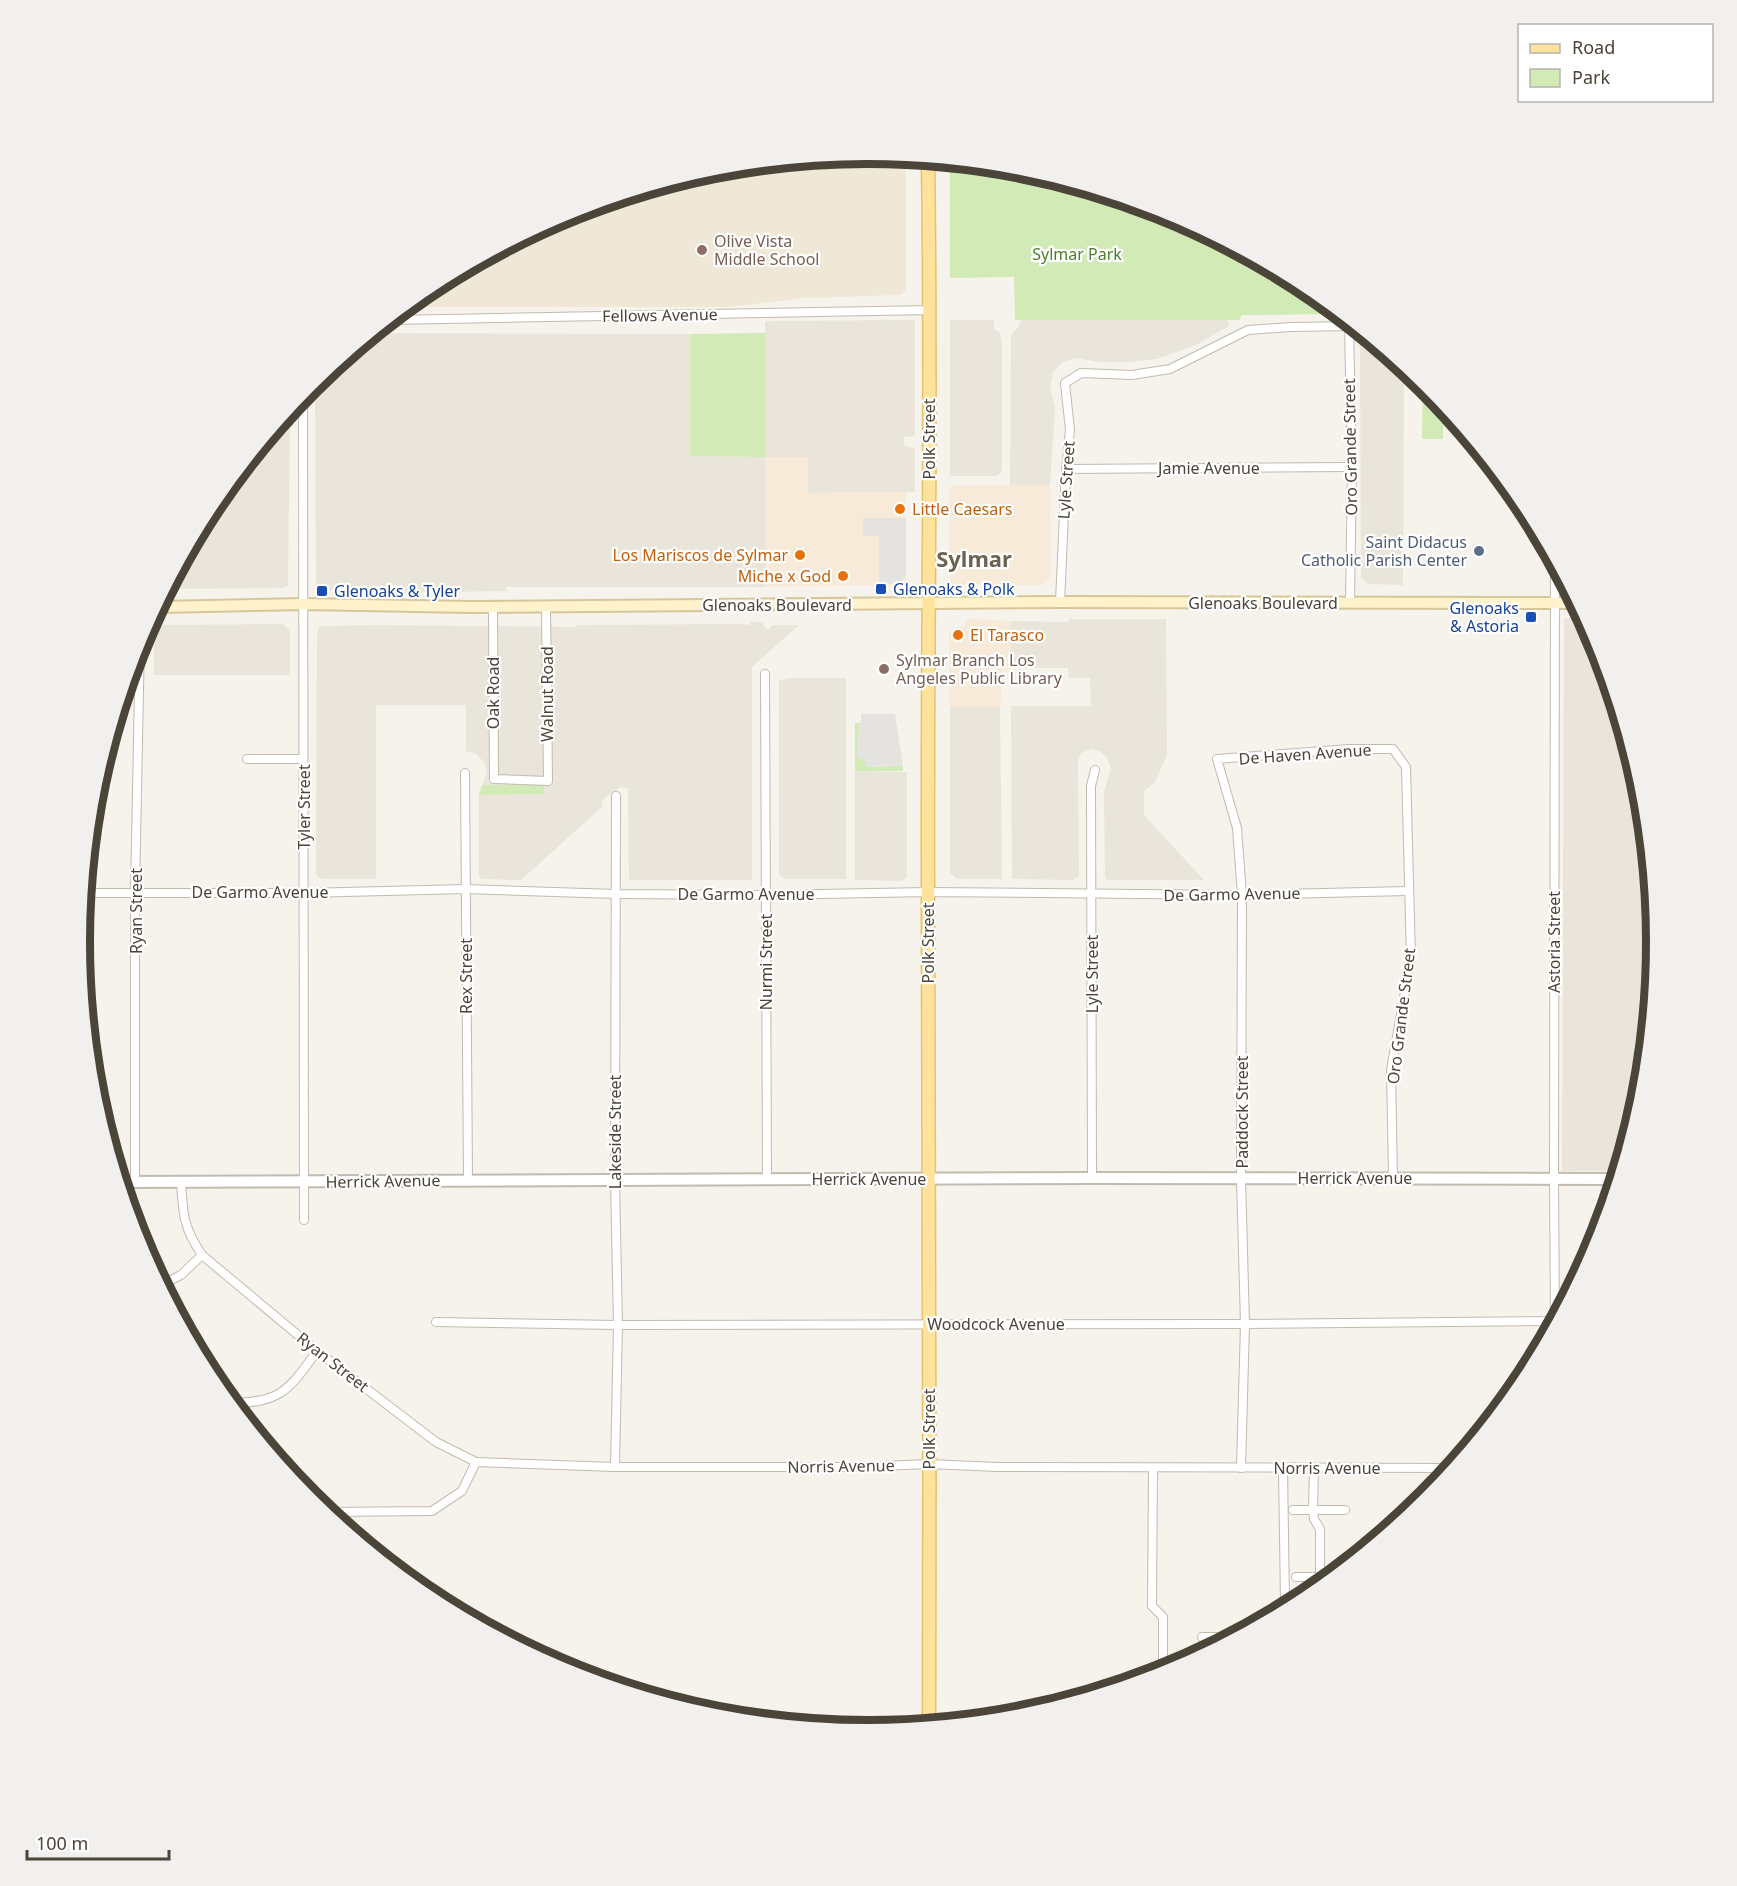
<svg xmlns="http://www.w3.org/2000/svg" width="1737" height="1886" font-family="'Noto Sans',sans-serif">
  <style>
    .residential { fill: #eae5da }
    .commercial { fill: #f7ead8 }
    .education { fill: #efe8d6 }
    .green { fill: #d2eab5 }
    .parking { fill: #e5e3e0 }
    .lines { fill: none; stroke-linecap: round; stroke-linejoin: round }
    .minor-casing { stroke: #c2bbae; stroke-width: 10 }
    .tertiary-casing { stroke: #c2bbae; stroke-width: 14 }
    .secondary-casing { stroke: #d6c79b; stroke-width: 14 }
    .primary-casing { stroke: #e6c16a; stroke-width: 15 }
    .minor { stroke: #fff; stroke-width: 8 }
    .tertiary { stroke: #fff; stroke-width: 10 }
    .secondary { stroke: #fff3cd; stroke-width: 10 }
    .primary { stroke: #ffe39c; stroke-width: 12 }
    .education-dot { fill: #8d6e63; stroke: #fff; stroke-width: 2 }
    .food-dot { fill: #e8710a; stroke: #fff; stroke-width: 2 }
    .service-dot { fill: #5c6f8a; stroke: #fff; stroke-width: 2 }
    .transit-dot { fill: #1a4fb4; stroke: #fff; stroke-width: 2 }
    .labels { text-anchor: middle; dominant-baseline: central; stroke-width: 4.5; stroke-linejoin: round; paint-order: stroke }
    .education-label { font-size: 16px; fill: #785e54; stroke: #fff; text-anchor: start }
    .park-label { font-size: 16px; fill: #4a7f2a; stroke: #fff }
    .street-label { font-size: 16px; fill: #4b4439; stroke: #fff }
    .food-label { font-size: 16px; fill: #c56008; stroke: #fff; text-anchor: start }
    .service-label { font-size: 16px; fill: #4e5e75; stroke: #fff; text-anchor: end }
    .transit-label { font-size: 16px; fill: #164399; stroke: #fff; text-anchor: start }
    .district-label { font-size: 22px; font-weight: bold; fill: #6e6250; stroke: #fff }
    .rim { fill: none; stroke: #4b4439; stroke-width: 8 }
  </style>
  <rect width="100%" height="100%" fill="#f6f3ec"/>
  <g class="residential">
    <path d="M915 320V436L904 437V445L915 449V492L807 493 765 457V587H506V591L381 593V589L323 590 316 585 315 381 374 333 690 334 691 455 765 457V321Z"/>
    <path d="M950 320H994V329L1000 333 1002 344V471L997 476H950Z"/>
    <path d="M1021 320H1228L1229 326 1196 345 1157 359 1129 362H1098L1077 358 1063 362 1053 372 1050 386 1055 409 1050 485H1010L1011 337 1014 331 1018 328Z"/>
    <path d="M1363 333 1404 367 1403 585 1368 584 1361 578 1360 339Z"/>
    <path d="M290 411 288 586 283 588 167 589 213 504Z"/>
    <path d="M1564 618H1585L1598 641 1642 789 1657 943 1642 1097 1620 1171H1562Z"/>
    <path d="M1069 619H1166L1167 755 1155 782 1144 791V815L1204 880H1108L1105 878 1104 792 1111 768 1106 756 1099 751 1092 749 1081 753 1078 760 1079 877 1073 880 1012 879 1011 706H1091L1090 678H1069L1068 668H1011L1010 621 1069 622Z"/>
    <path d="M751 622H763V625L768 630 772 625H799L752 667V880H629L628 789 621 787 607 796 602 801V807L521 880 481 879 479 875V795L543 794V784L482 785 487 772 485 763 475 753 466 751V705H376V879H323L318 877 316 874 317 633 320 626 376 625 575 627 576 625 743 624 750 625Z"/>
    <path d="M283 624 290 630V675H154V632L159 625Z"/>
    <path d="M790 678H846V879H786L779 875V680Z"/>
    <path d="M950 707H1000L1002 879H957L950 873Z"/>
    <path d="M855 771 907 772V877L902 881 855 880Z"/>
  </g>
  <g class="commercial">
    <path d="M765 457H808V493L906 492V580L902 584 765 587Z"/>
    <path d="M1050 485V576L1048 581 1042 585 950 584V486Z"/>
    <path d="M970 619 1010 621 1011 672H1003L1000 707H950L949 633 955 628 965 627V621Z"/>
  </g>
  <path class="education" d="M869 154 906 158V289L901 295 805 298 727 307H406L430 287 567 214 715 169Z"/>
  <g class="green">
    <path d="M950 162 1023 169 1171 214 1307 287 1340 314 1241 315 1240 320H1015L1014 277 950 278Z"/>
    <path d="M765 333V457L690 456V334Z"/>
    <path d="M1423 382 1443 405V439H1422Z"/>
    <path d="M855 723H859L858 759H865V767L903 766V771H855Z"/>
    <path d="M544 784V794L479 795 482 785Z"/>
  </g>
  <g class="parking">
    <path d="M863 518H906V575L904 576 903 581H896V584H879V536H863Z"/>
    <path d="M861 714H895L903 766 865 767V759H858L859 723H861Z"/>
  </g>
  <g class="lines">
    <defs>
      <g id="minor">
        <path d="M390 320 930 310"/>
        <path d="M1349 326 1352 467 1350 603"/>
        <path d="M303 395 304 1220"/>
        <path d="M1066 469 1352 467"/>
        <path d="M1555 561 1554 1179 1555 1324"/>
        <path d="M1060 602 1066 469 1070 430 1065 383 1081 373 1132 375 1170 369 1248 330 1291 327 1355 326"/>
        <path d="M493 607 494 779 548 781 546 606"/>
        <path d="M765 674 767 1179"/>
        <path d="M247 759H303"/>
        <path d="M465 773 468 1180"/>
        <path d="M84 893H304L465 889 616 894 766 895 928 892 1242 895 1408 891"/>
        <path d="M1092 1178 1091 786 1095 770"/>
        <path d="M181 1181C183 1214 183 1227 202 1255L317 1351 436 1442 476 1462"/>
        <path d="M135 1182V892L140 640"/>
        <path d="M161 1285 181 1275 202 1255"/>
        <path d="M436 1322 618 1325 1245 1324 1557 1321"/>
        <path d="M230 1403C281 1403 289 1390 317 1351"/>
        <path d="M615 1467 618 1325 615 1180 616 796"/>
        <path d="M1153 1468 1152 1606 1163 1617V1674"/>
        <path d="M1241 1468 1245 1324 1241 1178 1242 895 1237 828 1217 759 1349 749H1393L1406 767 1411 958 1391 1070 1393 1179"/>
        <path d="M1283 1468 1285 1603"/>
        <path d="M1293 1510H1345"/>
        <path d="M324 1512 432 1511 462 1491 476 1462 615 1467H857L929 1464 998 1467 1454 1468"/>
        <path d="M1296 1577H1320V1529L1314 1519 1313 1510 1314 1468"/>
        <path d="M1320 1577H1334"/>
        <path d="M1202 1637H1236"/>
      </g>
      <path id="tertiary" d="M120 1182 1092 1178 1618 1179"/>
      <path id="secondary" d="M158 607 304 604 471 607 1060 602 1577 603"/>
      <path id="primary" d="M928 160C932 404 927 648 928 892 929 1170 930 1448 929 1726"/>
    </defs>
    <use href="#minor" class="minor-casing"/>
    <use href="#tertiary" class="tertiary-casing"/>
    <use href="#secondary" class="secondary-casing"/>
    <use href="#primary" class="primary-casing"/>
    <use href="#minor" class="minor"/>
    <use href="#tertiary" class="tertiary"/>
    <use href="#secondary" class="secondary"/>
    <use href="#primary" class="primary"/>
  </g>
  <g class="education-dot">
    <circle cx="702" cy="250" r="6"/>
    <circle cx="884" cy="669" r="6"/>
  </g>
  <g class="food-dot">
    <circle cx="900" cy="509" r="6"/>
    <circle cx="800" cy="555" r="6"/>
    <circle cx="843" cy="576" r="6"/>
    <circle cx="958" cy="635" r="6"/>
  </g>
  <circle class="service-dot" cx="1479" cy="551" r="6"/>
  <g class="transit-dot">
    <rect x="875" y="583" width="12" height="12" rx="3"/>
    <rect x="316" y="585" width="12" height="12" rx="3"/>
    <rect x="1525" y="611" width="12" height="12" rx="3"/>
  </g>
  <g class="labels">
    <g class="education-label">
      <text x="714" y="241">Olive Vista<tspan x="714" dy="18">Middle School</tspan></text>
      <text x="896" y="660">Sylmar Branch Los<tspan x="896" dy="18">Angeles Public Library</tspan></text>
    </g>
    <g class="park-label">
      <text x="1077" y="254">Sylmar Park</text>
    </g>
    <g class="street-label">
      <text transform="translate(660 315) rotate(-1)">Fellows Avenue</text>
      <text transform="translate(929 439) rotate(-90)">Polk Street</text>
      <text transform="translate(1350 447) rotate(-91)">Oro Grande Street</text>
      <text x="1209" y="468">Jamie Avenue</text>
      <text transform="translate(1066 480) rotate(-86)">Lyle Street</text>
      <text x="1263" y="603">Glenoaks Boulevard</text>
      <text x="777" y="605">Glenoaks Boulevard</text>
      <text transform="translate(493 693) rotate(-90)">Oak Road</text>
      <text transform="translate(547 694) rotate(-90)">Walnut Road</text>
      <text transform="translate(1305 754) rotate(-4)">De Haven Avenue</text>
      <text transform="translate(304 807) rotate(-90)">Tyler Street</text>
      <text x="260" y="892">De Garmo Avenue</text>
      <text x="746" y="894">De Garmo Avenue</text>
      <text transform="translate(1232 894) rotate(-1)">De Garmo Avenue</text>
      <text transform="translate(136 911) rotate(-90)">Ryan Street</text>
      <text transform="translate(1554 942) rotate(-90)">Astoria Street</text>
      <text transform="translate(928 943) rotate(-90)">Polk Street</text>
      <text transform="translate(766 962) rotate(-90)">Nurmi Street</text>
      <text transform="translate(1092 974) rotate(-90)">Lyle Street</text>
      <text transform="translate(466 976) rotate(-90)">Rex Street</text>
      <text transform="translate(1401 1016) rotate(-83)">Oro Grande Street</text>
      <text transform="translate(1242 1112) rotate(-90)">Paddock Street</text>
      <text transform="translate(615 1132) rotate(-90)">Lakeside Street</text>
      <text x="1355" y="1178">Herrick Avenue</text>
      <text x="869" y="1179">Herrick Avenue</text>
      <text transform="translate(383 1181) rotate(-1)">Herrick Avenue</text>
      <text x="996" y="1324">Woodcock Avenue</text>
      <text transform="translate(333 1362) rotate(38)">Ryan Street</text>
      <text transform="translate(929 1429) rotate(-90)">Polk Street</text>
      <text transform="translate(841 1466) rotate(-1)">Norris Avenue</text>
      <text x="1327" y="1468">Norris Avenue</text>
    </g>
    <g class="food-label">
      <text x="912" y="509">Little Caesars</text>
      <text x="788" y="555" text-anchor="end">Los Mariscos de Sylmar</text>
      <text x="831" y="576" text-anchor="end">Miche x God</text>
      <text x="970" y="635">El Tarasco</text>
    </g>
    <g class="service-label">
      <text x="1467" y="542">Saint Didacus<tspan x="1467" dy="18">Catholic Parish Center</tspan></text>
    </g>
    <g class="transit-label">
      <text x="893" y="589">Glenoaks &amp; Polk</text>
      <text x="334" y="591">Glenoaks &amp; Tyler</text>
      <text x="1519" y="608" text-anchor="end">Glenoaks<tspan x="1519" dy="18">&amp; Astoria</tspan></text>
    </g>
    <g class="district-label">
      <text x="974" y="558">Sylmar</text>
    </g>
  </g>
  <path d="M0 0H1737V1886H0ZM90 942a778 778 0 1 1 1556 0a778 778 0 1 1-1556 0Z" fill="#f1f0ef" fill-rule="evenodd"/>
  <path class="rim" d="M90 942a778 778 0 1 1 1556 0a778 778 0 1 1-1556 0Z"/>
  <rect x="1518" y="24" width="195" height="78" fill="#ffffff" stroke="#b7b4b0" stroke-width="1.5"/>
  <rect x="1530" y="44" width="30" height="9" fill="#ffe39c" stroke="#b7b4b0" stroke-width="1.5"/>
  <text x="1572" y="54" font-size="18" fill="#4b4439">Road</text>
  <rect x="1530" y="69" width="30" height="18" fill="#d2eab5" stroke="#b7b4b0" stroke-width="1.5"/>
  <text x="1572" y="84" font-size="18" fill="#4b4439">Park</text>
  <path d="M27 1850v9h142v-9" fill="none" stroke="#4b4439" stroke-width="3"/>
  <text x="36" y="1850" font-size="18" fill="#4b4439" stroke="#ffffff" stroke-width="4.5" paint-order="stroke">100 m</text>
</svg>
